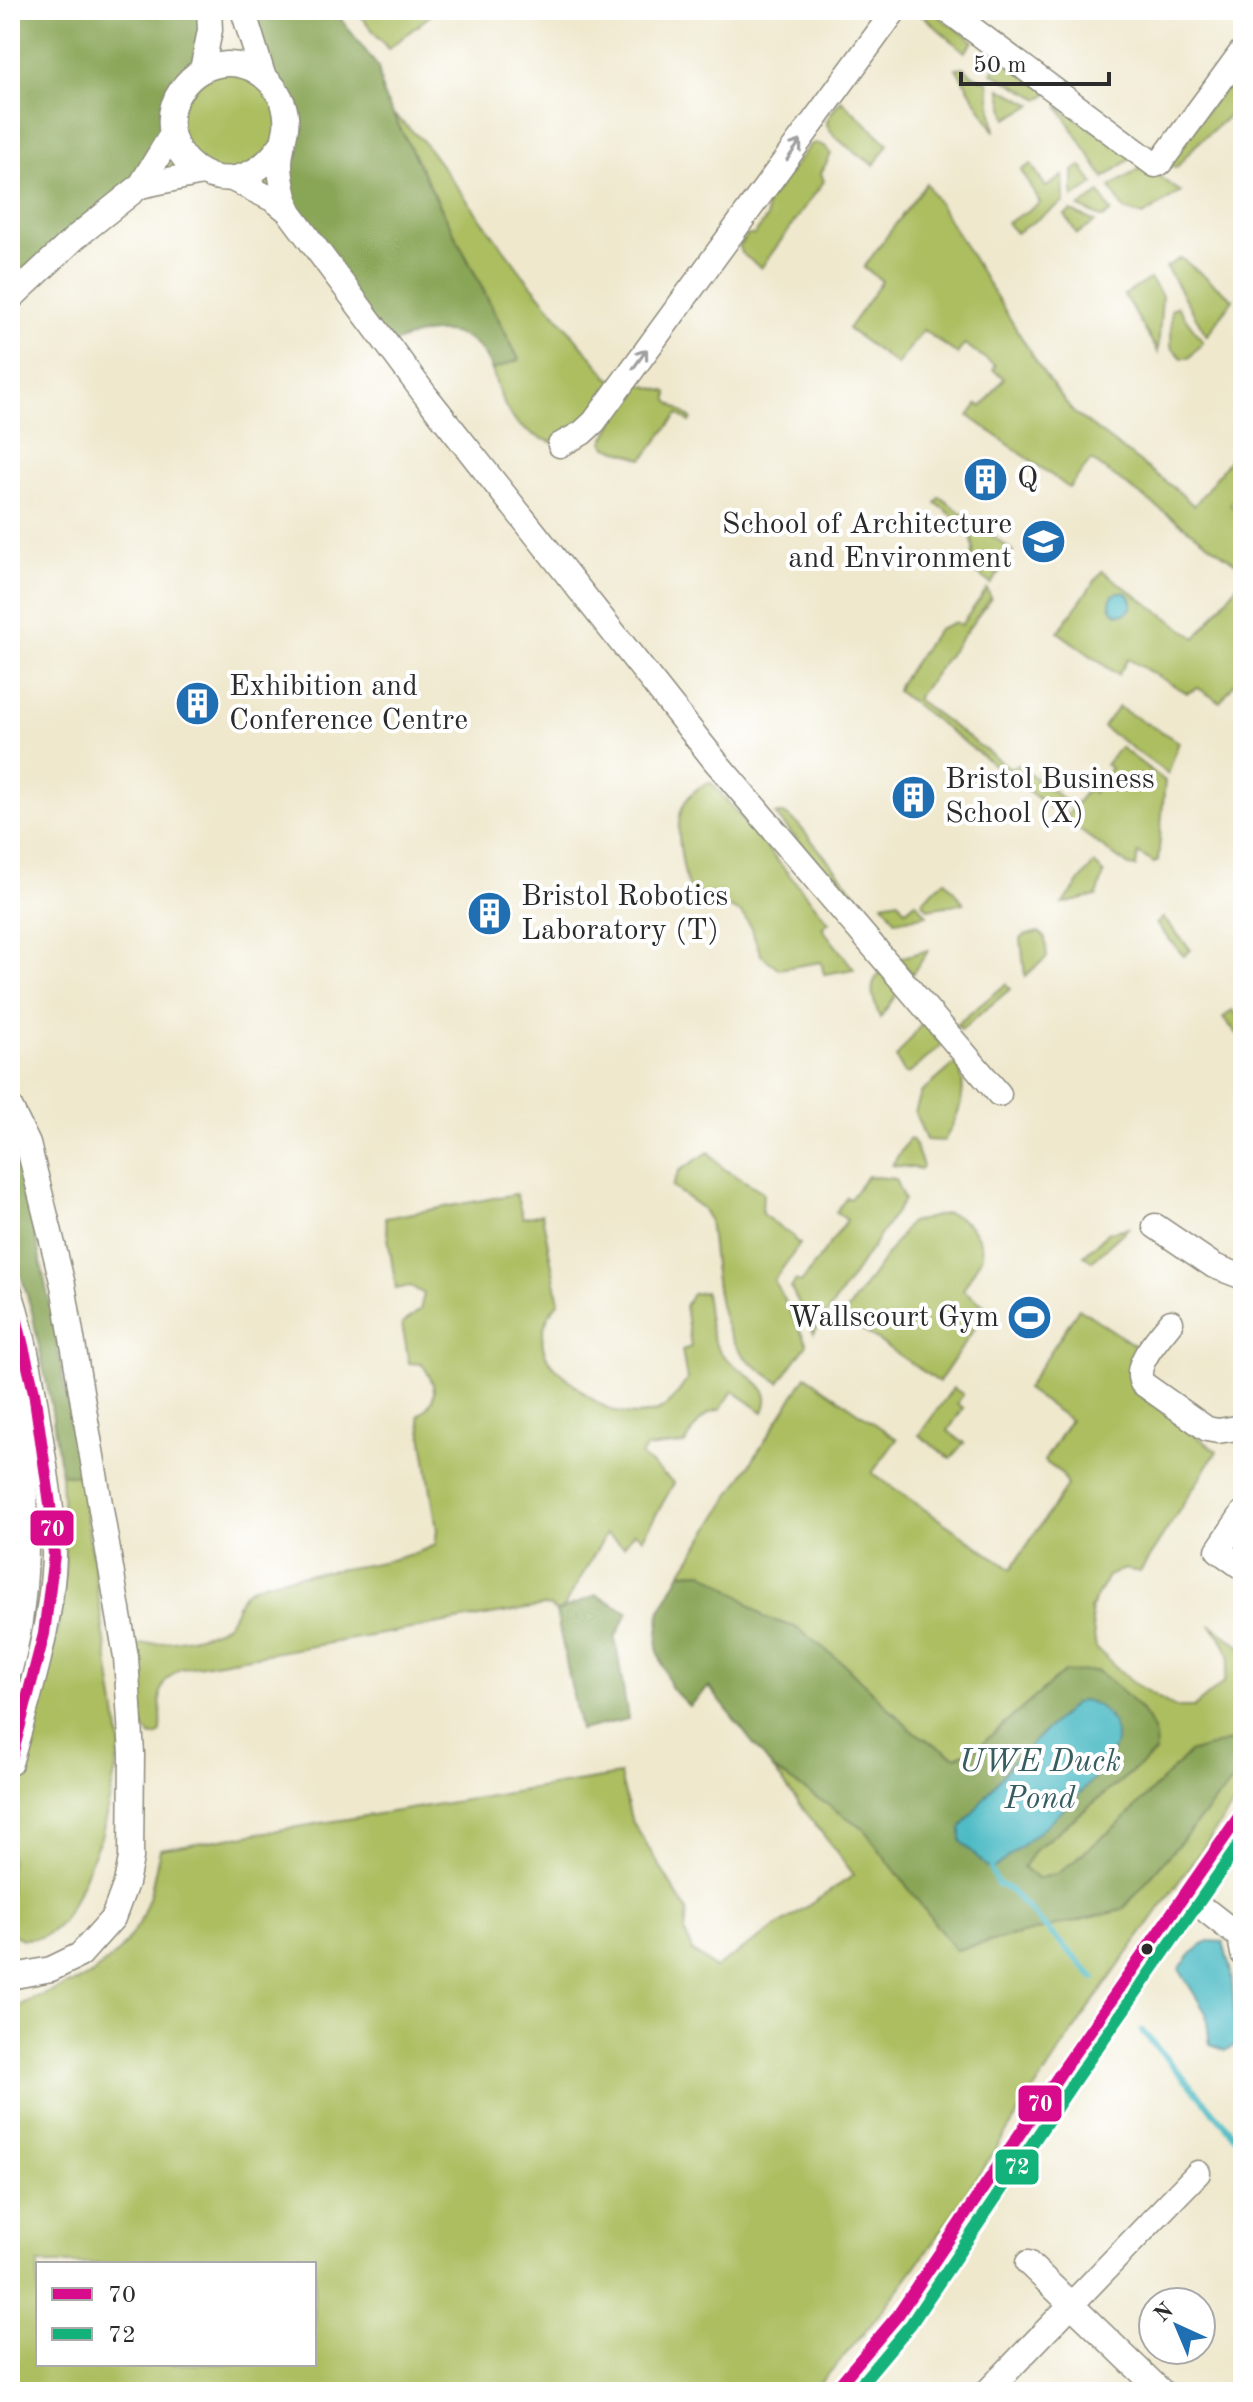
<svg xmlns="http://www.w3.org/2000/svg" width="1253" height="2402" font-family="'Old Standard TT',serif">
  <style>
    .green { fill: #acbe61; stroke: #6c7446; stroke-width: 2; fill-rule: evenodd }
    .forest { fill: #89a557; stroke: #5a6841; stroke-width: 2 }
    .water { fill: #4dbbc5; stroke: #3c7378; stroke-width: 2 }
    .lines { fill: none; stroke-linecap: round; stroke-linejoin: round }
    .stream { stroke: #4dbbc5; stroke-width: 6 }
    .minor-casing { stroke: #8d8a7c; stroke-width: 27 }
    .minor { stroke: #fff; stroke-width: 24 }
    .bus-1-casing { stroke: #fff; stroke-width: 18 }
    .bus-2-casing { stroke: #fff; stroke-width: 18 }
    .bus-1 { stroke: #d70b8c; stroke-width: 12 }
    .bus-2 { stroke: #13b27b; stroke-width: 12 }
    .oneway { stroke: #a0a0a0 }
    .bus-dot { fill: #2b2b2b; stroke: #fff; stroke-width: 3 }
    .labels { text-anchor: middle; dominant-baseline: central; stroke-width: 8; stroke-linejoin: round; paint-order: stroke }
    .poi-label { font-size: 30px; fill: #2b2b2b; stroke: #fff; text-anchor: start }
    .water-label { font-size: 32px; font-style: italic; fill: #375d61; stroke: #fff }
    .line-badge { stroke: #fff; stroke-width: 3 }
    .badge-label { font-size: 22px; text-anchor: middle; font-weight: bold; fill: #fff }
  </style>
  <rect width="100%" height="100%" fill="#fff"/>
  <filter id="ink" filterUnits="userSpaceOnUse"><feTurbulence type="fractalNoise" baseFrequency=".0125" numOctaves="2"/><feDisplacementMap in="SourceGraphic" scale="16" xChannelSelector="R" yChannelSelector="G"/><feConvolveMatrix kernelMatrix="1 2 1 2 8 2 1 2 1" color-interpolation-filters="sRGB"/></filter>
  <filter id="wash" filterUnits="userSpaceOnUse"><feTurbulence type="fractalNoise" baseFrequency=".006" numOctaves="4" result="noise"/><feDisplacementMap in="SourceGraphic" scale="32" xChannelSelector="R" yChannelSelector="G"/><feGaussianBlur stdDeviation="1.8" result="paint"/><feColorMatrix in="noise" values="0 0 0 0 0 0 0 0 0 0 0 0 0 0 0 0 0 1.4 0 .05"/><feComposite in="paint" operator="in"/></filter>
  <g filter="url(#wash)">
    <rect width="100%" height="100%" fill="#efe8cd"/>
    <g class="green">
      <path d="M356 10H437L388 49Z"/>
      <path d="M916 10H929L974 41 965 52Z"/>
      <path d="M1000 59 1049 92 1040 99 992 73Z"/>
      <path d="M1243 61V103L1195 146 1176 168 1168 163Z"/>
      <path d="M217 65 276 89 283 192 233 179 140 186 171 115Z"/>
      <path d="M964 67 971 74 988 82 995 132 956 68Z"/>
      <path d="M1000 88 1033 105 1007 119Z"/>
      <path d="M841 100 888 144 874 165C864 158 824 134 827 122 828 115 837 106 841 100Z"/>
      <path d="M1058 106 1133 157 1104 178Z"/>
      <path d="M393 114 422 140 524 276 609 378 623 383 561 445C513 431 506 416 492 370L519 359Z"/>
      <path d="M815 143 825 146 831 154 821 173 824 181 761 268 741 253 739 246 747 235H754L767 218 766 204 810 145Z"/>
      <path d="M1031 164 1046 187 1063 176 1064 202 1016 233 1007 223 1040 203 1021 170Z"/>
      <path d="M1081 166 1094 184 1073 198V171Z"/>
      <path d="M1144 166 1181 192 1143 216 1124 210 1110 187Z"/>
      <path d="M926 183 1044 374 1073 412 1178 491 1194 506 1230 459 1243 467V487L1230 505 1243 514V568L1091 460 1069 488 969 416 978 404 982 407 1004 378 993 370 995 366 965 344 957 354 923 330 897 365 848 329 882 281 864 267Z"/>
      <path d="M1100 193 1111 212 1103 218 1079 207Z"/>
      <path d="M1071 211 1095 222 1077 234 1065 215Z"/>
      <path d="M1181 258 1233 299 1207 336 1166 267Z"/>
      <path d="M1150 279 1162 296 1158 352 1124 295Z"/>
      <path d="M1177 306 1203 342 1189 358H1182L1171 347V310Z"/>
      <path d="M635 383 668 392V401L692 419 690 422 678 414 643 459 607 447 603 442Z"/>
      <path d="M940 497 1014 552 991 584 968 566C985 535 957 519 936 503Z"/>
      <path d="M1102 571 1196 638 1243 578V672L1220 702 1198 688 1187 693 1128 659 1118 675 1058 632Z"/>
      <path d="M987 589 991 598 916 699 1011 769 1017 764 1068 803 1060 815 897 691 899 684 938 629 955 622 961 625Z"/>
      <path d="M1118 707 1179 742 1168 774 1103 727Z"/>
      <path d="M1120 747 1165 781 1158 861 1154 863 1138 853 1136 867 1129 866 1064 819 1087 790 1093 793 1111 768 1106 765Z"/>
      <path d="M707 783H712L829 922 822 928 854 969 824 974 821 962 779 969 761 955 749 924 741 913 690 890C685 881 684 870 682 860 677 828 673 800 707 783Z"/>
      <path d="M775 814H784L797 823 885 928 877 935Z"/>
      <path d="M1094 863 1104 874 1097 896 1063 904Z"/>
      <path d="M945 880 964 903 928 909 922 901Z"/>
      <path d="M898 900 906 910 916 902 927 915 896 921 883 903Z"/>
      <path d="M1163 918 1191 950 1184 956 1156 924Z"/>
      <path d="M1039 932 1045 937 1047 957 1025 976 1021 939 1025 935Z"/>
      <path d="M929 950 912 974 899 958Z"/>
      <path d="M881 972 898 992 880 1018C874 1001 866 986 881 972Z"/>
      <path d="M1006 984 1010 989 961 1030 956 1025Z"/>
      <path d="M1232 1010 1243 1022V1040L1223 1018Z"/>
      <path d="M923 1022 942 1045 910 1073 905 1074 896 1058Z"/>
      <path d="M957 1062C970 1091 959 1115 944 1141L926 1140 915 1113 921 1093Z"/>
      <path d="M909 1139 913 1140 923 1166 921 1169 892 1165Z"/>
      <path d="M709 1152 723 1168 763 1192 762 1214 795 1238 794 1240 800 1244 774 1280 807 1344 779 1383C768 1374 755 1367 745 1357 714 1326 715 1261 709 1220L702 1208 672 1187 679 1171Z"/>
      <path d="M867 1176 895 1179 904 1200 814 1333 791 1288 796 1280 801 1283 847 1220 836 1212 847 1197 850 1199Z"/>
      <path d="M516 1194 523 1218 542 1214 559 1302C544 1317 535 1344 551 1363 557 1371 567 1377 574 1384 597 1405 624 1423 657 1411 671 1406 679 1391 687 1380L682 1350 691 1347 685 1306 692 1294 705 1292C708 1310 708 1331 717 1347 731 1373 779 1380 763 1412L733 1391 720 1410C703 1410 694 1430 685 1444L646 1448 641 1456 674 1483 643 1538 634 1532 624 1546 606 1534 564 1607 556 1612 551 1607 544 1606 180 1669C150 1688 164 1702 161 1731L158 1735 151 1736 143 1728 135 1645C155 1644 215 1638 228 1622 237 1612 237 1595 251 1588 266 1580 288 1577 304 1575 348 1567 394 1564 435 1545L437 1530 419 1415C441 1398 436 1384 422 1364L409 1363 402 1324 420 1310 424 1294 410 1286 396 1289 385 1218Z"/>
      <path d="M947 1213C967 1219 983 1235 982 1256L963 1290 988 1308 939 1382 843 1317 909 1223Z"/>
      <path d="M1128 1228 1092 1261 1084 1255 1109 1232Z"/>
      <path d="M1079 1308 1140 1349 1130 1376 1133 1390 1217 1451 1140 1572 1124 1569 1108 1576 1090 1609 1096 1648 1131 1681 1174 1707H1194L1224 1682 1230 1658 1224 1641 1210 1624 1243 1648V1750L1234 1740 1189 1753 1121 1822 1059 1874 1037 1879 1023 1867 1035 1850 1156 1753 1141 1709 1098 1672H1064L978 1747 956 1757 911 1730 843 1663 795 1627 765 1618 741 1597 703 1572 681 1573 806 1376 897 1439 872 1473 1011 1569 1067 1486 1062 1474 1044 1461 1070 1420 1026 1389Z"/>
      <path d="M953 1388 963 1394 957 1404 963 1408 948 1431 964 1443 951 1459 919 1435Z"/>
      <path d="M61 1474 80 1476 121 1746 102 1834 77 1894 62 1922 51 1932 38 1938 23 1939 10 1933V1798L50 1667 61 1609 65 1566Z"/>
      <path d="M773 1769 863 1828 955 1950 1122 1910 1243 1769V1792C1183 1876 1122 1959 1064 2045 985 2163 911 2290 811 2392H10V2016L23 2003 90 1976 118 1953 139 1924 150 1895 160 1849 620 1775 631 1819 687 1911 685 1932 692 1951 715 1968 854 1875ZM38 2264H314V2364H38Z"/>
    </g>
    <g class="forest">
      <path d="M10 10H209L210 30 140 186 10 299Z"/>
      <path d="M243 10H334L378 67 383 95 519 360 492 370C472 321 429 327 389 345L289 212 286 126Z"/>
      <path d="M10 1132 16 1142 54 1326 80 1476 61 1474 51 1405 32 1312 22 1278 10 1250Z"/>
      <path d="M703 1572 741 1597 765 1618 795 1627 843 1663 911 1730 956 1757 978 1747 1064 1672 1098 1671C1122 1693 1161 1717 1155 1753L1035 1850 1023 1867 1037 1879 1059 1873 1121 1822 1189 1753 1235 1740 1243 1750V1769L1122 1910 955 1950 863 1828 773 1769 709 1687 689 1706 670 1687 657 1648 660 1611 681 1573Z"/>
      <path d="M596 1595 628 1612 615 1638 628 1719 580 1730 556 1612Z"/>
    </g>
    <g class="water">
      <circle cx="1121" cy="603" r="11"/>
      <path d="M1083 1700C1095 1703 1101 1707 1108 1716 1115 1725 1118 1734 1115 1745 1106 1779 1021 1847 991 1871L961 1841V1828L1014 1760 1075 1703Z"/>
      <path d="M1208 1941 1223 1942 1231 1972 1237 2044 1225 2051 1210 2045 1206 2013 1179 1969 1191 1954Z"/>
    </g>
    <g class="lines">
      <g class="stream">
        <path d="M991 1871 997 1883 1010 1890 1094 1978"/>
        <path d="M1142 2031 1243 2145"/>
      </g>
    </g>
  </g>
  <g filter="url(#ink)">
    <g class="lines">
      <defs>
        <g id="minor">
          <path d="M243 10 263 75"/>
          <path d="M947 10 1155 165 1160 163 1243 50"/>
          <path d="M202 70 210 30 209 10"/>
          <path d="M281 145C227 223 141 148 181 90 192 74 208 65 227 64 261 63 290 95 286 128 284 140 280 152 280 164 280 181 285 197 289 212"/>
          <path d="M232 179 274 200 289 212 426 396 716 762 999 1094"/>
          <path d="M140 186 202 173"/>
          <path d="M10 299 76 237 140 186 172 134"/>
          <path d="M560 445 582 433 594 422 895 10"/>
          <path d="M10 1107 28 1144 63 1285 126 1657 132 1754 131 1858 126 1883 113 1918 80 1955 51 1969 10 1977"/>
          <path d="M1155 1226 1214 1266 1243 1277"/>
          <path d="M10 1292C27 1344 35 1398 43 1453 48 1486 54 1521 54 1555 52 1625 29 1697 10 1763"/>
          <path d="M1171 1322C1160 1337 1132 1364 1142 1383L1207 1429 1218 1431 1243 1427"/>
          <path d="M10 1390C30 1477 33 1583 10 1669"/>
          <path d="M1243 1513 1218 1550 1243 1568"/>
          <path d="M1208 1912 1240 1937 1243 1954"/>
          <path d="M1028 2263 1162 2392"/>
          <path d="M987 2392 1198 2173"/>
        </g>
      </defs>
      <use href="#minor" class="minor-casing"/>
      <use href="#minor" class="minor"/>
      <defs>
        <g id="bus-1">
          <path d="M10 1292 34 1392 50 1504 54 1555 44 1634 10 1763"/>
          <path d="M833 2392 898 2315 1064 2068 1243 1811"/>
        </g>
        <path id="bus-2" d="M854 2392 911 2324 1077 2077 1243 1839"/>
      </defs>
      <use href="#bus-1" class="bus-1-casing"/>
      <use href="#bus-2" class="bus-2-casing"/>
      <use href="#bus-1" class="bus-1"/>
      <use href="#bus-2" class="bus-2"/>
    </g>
    <defs><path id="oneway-shaft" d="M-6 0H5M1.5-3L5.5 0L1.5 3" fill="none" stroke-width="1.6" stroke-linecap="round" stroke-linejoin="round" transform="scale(2)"/></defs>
    <g class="oneway">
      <use href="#oneway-shaft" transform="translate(794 150) rotate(-54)"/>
      <use href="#oneway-shaft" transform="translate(640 359) rotate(-54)"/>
    </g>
  </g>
  <defs>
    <symbol id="building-disc" viewBox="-11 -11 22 22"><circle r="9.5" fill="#1f6fb2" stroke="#fff"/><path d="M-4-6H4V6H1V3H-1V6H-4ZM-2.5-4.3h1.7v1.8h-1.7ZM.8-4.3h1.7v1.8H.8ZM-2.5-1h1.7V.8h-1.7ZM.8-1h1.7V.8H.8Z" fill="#fff"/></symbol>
    <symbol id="university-disc" viewBox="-11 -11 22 22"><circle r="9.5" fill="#1f6fb2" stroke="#fff"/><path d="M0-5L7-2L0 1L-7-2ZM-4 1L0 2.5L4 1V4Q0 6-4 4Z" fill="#fff"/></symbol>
    <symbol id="stadium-disc" viewBox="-11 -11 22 22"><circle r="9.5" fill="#1f6fb2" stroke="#fff"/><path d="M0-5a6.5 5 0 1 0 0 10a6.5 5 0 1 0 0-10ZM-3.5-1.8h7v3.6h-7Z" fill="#fff"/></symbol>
  </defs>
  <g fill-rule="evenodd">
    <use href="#building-disc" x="960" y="454" width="51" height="51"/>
    <use href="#university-disc" x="1018" y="516" width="51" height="51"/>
    <use href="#building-disc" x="172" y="678" width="51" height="51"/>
    <use href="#building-disc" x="888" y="772" width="51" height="51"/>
    <use href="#building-disc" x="464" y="888" width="51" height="51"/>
    <use href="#stadium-disc" x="1004" y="1292" width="51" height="51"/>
  </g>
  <circle class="bus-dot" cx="1147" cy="1949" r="7"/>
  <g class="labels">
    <g class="poi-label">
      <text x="1017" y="479">Q</text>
      <text x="1012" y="525" text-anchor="end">School of Architecture<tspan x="1012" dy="34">and Environment</tspan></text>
      <text x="229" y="687">Exhibition and<tspan x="229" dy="34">Conference Centre</tspan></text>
      <text x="945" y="780">Bristol Business<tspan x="945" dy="34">School (X)</tspan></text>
      <text x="521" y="897">Bristol Robotics<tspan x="521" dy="34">Laboratory (T)</tspan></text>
      <text x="999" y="1318" text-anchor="end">Wallscourt Gym</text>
    </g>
    <g class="water-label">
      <text x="1040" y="1763">UWE Duck<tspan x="1040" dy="37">Pond</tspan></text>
    </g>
  </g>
  <g class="line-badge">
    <rect x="29" y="1509" width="46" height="38" rx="8" fill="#d70b8c"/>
    <rect x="1017" y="2084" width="46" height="39" rx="8" fill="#d70b8c"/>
    <rect x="994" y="2148" width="46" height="38" rx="8" fill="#13b27b"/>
  </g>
  <g class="badge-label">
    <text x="52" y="1536">70</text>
    <text x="1040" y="2111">70</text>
    <text x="1017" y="2174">72</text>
  </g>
  <rect width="1253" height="2402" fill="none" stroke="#fff" stroke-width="40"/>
  <rect x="36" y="2262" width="280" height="104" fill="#ffffff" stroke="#aaaaaa" stroke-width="2"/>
  <rect x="52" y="2288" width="40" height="12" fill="#d70b8c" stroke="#aaaaaa" stroke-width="2"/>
  <text x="108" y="2302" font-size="24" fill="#2b2b2b">70</text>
  <rect x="52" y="2328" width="40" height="12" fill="#13b27b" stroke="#aaaaaa" stroke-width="2"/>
  <text x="108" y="2342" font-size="24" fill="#2b2b2b">72</text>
  <g transform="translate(1177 2326) rotate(316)"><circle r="38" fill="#ffffff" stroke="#aaaaaa" stroke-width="2"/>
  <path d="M0-6L14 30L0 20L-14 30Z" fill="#1f6fb2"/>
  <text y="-12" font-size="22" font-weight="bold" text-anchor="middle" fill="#2b2b2b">N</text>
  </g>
  <path d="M961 72v12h148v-12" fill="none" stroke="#2b2b2b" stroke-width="4"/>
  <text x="973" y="72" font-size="24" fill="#2b2b2b" stroke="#ffffff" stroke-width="6" paint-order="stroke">50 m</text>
</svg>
